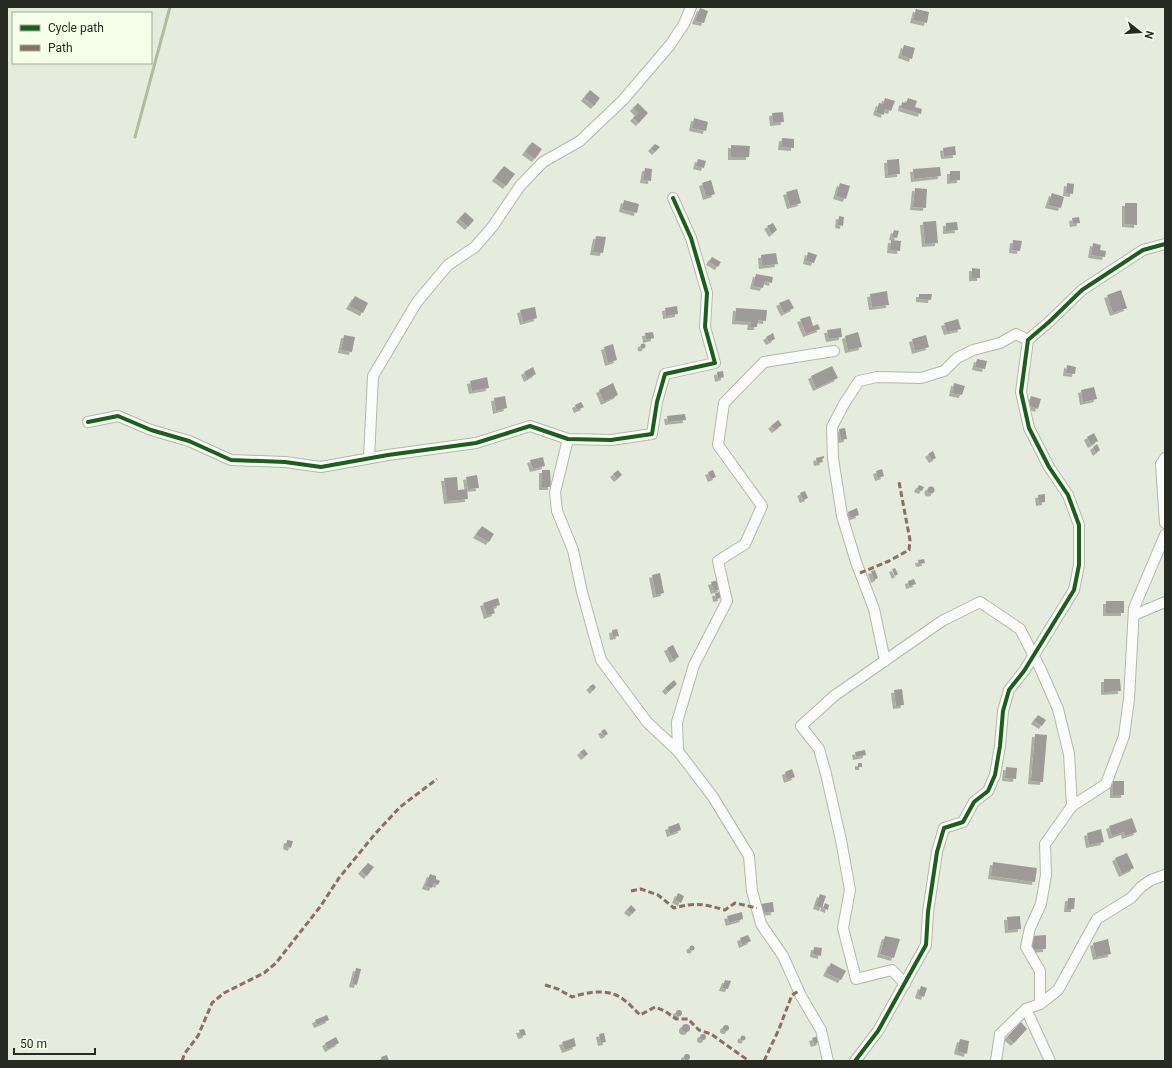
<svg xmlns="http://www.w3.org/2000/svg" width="1172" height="1068" font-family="Roboto,sans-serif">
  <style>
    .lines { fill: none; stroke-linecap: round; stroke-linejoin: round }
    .stream { stroke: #afbd9b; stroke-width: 3 }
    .building { fill: #9e9a98; filter: url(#shadow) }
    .minor-casing { stroke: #b3b8ac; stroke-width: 12 }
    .minor { stroke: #fbfcfa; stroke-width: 10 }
    .quiet { stroke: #8d6e63; stroke-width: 3; stroke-dasharray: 6 3; stroke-linecap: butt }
    .cycleway-casing { stroke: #f5ffe9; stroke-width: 6 }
    .cycleway { stroke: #1b5e20; stroke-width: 4 }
  </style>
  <defs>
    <filter id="shadow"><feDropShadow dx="-3" dy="3" stdDeviation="0" flood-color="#0004"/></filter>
  </defs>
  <rect width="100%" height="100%" fill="#e6ecdd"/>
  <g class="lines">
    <path class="stream" d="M135 137 170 7"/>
  </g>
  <g class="building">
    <path d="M700 8 708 11 704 23 695 21Z"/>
    <path d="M916 9 929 12 927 23 913 20Z"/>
    <path d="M904 45 915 48 912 59 901 55Z"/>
    <path d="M590 90 600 98 594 106 584 98Z"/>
    <path d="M885 98 895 101 891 111 885 109 884 115 876 112 879 103 883 104Z"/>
    <path d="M908 98 917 101 915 107 922 109 921 114 901 108 902 102 906 103Z"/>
    <path d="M638 103 648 113 639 123 633 118 638 113 633 108Z"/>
    <path d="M783 112 784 122 773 123 772 113Z"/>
    <path d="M694 118 708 122 706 131 692 128Z"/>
    <path d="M782 138 794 139V148L781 147Z"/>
    <path d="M532 142 542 149 535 159 525 152Z"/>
    <path d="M655 144 660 147 655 152 651 148Z"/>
    <path d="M731 145 750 146 749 157H731Z"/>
    <path d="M955 146 956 155 944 156 943 148Z"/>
    <path d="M698 159 706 161 704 168 696 166Z"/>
    <path d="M899 159 900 174 888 175 887 160Z"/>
    <path d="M504 166 515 174 506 186 495 178Z"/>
    <path d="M940 167 941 176 914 179 913 169Z"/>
    <path d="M645 168 652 169 651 181 643 180Z"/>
    <path d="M950 171H960V180L950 181Z"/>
    <path d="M711 180 715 194 706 197 702 183Z"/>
    <path d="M840 183 850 186 846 199 836 196Z"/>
    <path d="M1067 183 1074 184 1073 194 1066 193Z"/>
    <path d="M915 188 927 189 926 208 913 207Z"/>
    <path d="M797 189 801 203 790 206 786 192Z"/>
    <path d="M1052 193 1064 197 1061 208 1048 205Z"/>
    <path d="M624 200 639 204 637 213 622 209Z"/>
    <path d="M1125 203H1137V225L1125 224Z"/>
    <path d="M465 212 474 220 468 227 459 219Z"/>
    <path d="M839 216 844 217 843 226 838 225Z"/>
    <path d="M1079 217 1080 223 1073 224 1072 218Z"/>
    <path d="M936 221 938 243 925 244 923 222Z"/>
    <path d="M957 222 958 230 946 231V223Z"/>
    <path d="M773 223 777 230 772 234 767 226Z"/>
    <path d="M894 230 899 231 897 238 892 237Z"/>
    <path d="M596 236 606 237 603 253 593 252Z"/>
    <path d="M891 240 901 241 900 251 890 250Z"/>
    <path d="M1013 240 1022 241 1020 251 1012 250Z"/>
    <path d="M1093 243 1101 245 1100 250 1106 251 1105 257 1091 255Z"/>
    <path d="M808 252 817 255 814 263 806 261Z"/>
    <path d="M776 253 778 264 762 266 761 255Z"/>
    <path d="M712 257 721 262 718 267 709 262Z"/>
    <path d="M972 268 980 269V278H972Z"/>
    <path d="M756 274 773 277 772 283 765 281 763 288 753 286Z"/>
    <path d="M1121 290 1127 308 1113 313 1107 295Z"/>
    <path d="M887 291 889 305 872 307 870 294Z"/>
    <path d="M919 294H932L931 300 919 299Z"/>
    <path d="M355 296 368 303 363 313 349 306Z"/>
    <path d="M789 299 794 308 784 313 779 303Z"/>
    <path d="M677 306 678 314 666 316 665 308Z"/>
    <path d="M535 307 537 318 523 322 520 310Z"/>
    <path d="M736 308 767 310 766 321 758 320 757 327H750L751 322 735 321Z"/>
    <path d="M810 316 813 326 818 324 820 329 806 334 800 319Z"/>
    <path d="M958 319 961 329 947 332 944 323Z"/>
    <path d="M841 328 842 337 829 339 827 330Z"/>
    <path d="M653 332 654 338 646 340 645 333Z"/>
    <path d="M858 332 862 347 848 350 845 336Z"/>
    <path d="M773 333 775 339 769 342 766 337Z"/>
    <path d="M344 335 355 337 352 352 341 350Z"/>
    <path d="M926 335 929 347 915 351 912 339Z"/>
    <circle cx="643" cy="346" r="2.5"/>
    <path d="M613 344 617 360 608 363 604 347Z"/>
    <path d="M977 359 987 361 985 369 975 367Z"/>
    <path d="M1067 365 1076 367 1075 374 1066 373Z"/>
    <path d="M832 366 838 378 816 388 811 376Z"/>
    <path d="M533 367 536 374 527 379 524 372Z"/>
    <path d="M723 371 724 377 718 379 717 372Z"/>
    <path d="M487 377 489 388 472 391 470 381Z"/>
    <path d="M613 383 618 395 604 402 599 390Z"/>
    <path d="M954 383 965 386 962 395 952 393Z"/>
    <path d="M1094 387 1097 399 1083 402 1081 390Z"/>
    <path d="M505 396 507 408 496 411 494 398Z"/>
    <path d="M1031 396 1041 399 1038 409 1028 405Z"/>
    <path d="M581 402 584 407 577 410 575 405Z"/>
    <path d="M685 414 686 420 668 422 667 416Z"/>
    <path d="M778 420 782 425 775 430 771 426Z"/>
    <path d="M845 428 847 439 841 440 839 429Z"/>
    <path d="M1094 433 1098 441 1091 445 1087 437Z"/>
    <path d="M1097 444 1100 450 1096 453 1093 447Z"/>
    <path d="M933 451 936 458 932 460 928 454Z"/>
    <path d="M824 456V458L822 459 823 462 817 463 816 458Z"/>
    <path d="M543 457 545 466 533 469 530 460Z"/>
    <path d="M882 469 884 476 878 478 876 471Z"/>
    <path d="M542 470H550L551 487H542Z"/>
    <path d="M618 470 622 475 617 479 613 474Z"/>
    <path d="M713 470 716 477 711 479 708 472Z"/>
    <path d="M477 475 479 488 468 489 466 477Z"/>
    <path d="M457 477 458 490 467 489 468 499 447 501 444 478Z"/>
    <path d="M919 485 924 487 922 491 917 489Z"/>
    <circle cx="931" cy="490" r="3.5"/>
    <path d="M805 491 808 498 803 500 800 493Z"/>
    <path d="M1045 494V502L1039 503 1038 495Z"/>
    <path d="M857 508 859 515 850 518 848 512Z"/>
    <path d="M482 526 494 534 489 542 476 535Z"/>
    <path d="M924 559 925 563 919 564 918 560Z"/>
    <path d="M895 568 898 574 895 576 892 569Z"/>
    <path d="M875 570 878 578 874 580 871 571Z"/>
    <path d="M660 573 664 593 656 595 652 575Z"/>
    <path d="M914 579 916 584 909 586 908 581Z"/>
    <path d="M718 580 721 589 714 591 711 582Z"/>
    <path d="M720 592 721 598 716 599 715 593Z"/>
    <path d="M498 598 500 605 493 607 495 613 487 616 483 603Z"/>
    <rect x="1106" y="601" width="18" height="12"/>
    <path d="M617 629 619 636 613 637 612 630Z"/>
    <path d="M673 645 679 657 673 660 667 648Z"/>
    <path d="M1104 679H1120L1121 691 1104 692Z"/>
    <path d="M674 680 677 684 668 692 665 688Z"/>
    <path d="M593 684 596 687 593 691 589 687Z"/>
    <path d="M902 689 904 705 896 706 894 690Z"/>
    <path d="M1038 715 1046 720 1042 726 1034 721Z"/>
    <path d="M605 729 608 734 604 736 601 731Z"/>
    <path d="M1035 734 1047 735 1043 782 1031 781Z"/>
    <path d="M584 749 588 754 584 757 580 752Z"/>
    <path d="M865 750 866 755 856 757 855 752Z"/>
    <rect x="858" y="763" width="4" height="4"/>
    <path d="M1006 767 1017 768 1016 779 1005 778Z"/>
    <path d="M792 769 795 777 787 780 785 772Z"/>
    <rect x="1113" y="781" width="11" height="14"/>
    <path d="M1132 818 1137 832 1125 836 1124 832 1112 836 1109 826Z"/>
    <path d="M679 823 681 830 670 834 668 827Z"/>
    <path d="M1101 829 1104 842 1089 845 1087 833Z"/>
    <path d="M287 840 293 841 291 848 286 846Z"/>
    <path d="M1127 853 1134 868 1122 874 1115 858Z"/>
    <path d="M993 862 1037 868 1035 882 991 876Z"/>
    <path d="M368 863 374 867 367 876 361 871Z"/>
    <path d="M430 874 436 876V879L440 881 438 885 434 883 432 888 425 886Z"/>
    <path d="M678 893 684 896 681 903 675 900Z"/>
    <path d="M820 894 826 896 822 908 816 906Z"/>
    <path d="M1068 898H1075L1074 909H1067Z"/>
    <path d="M773 902 774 912 762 913 761 904Z"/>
    <path d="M825 903 829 905 828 910 823 908Z"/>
    <path d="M631 905 636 910 632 914 627 910Z"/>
    <path d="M742 912 743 919 729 923 727 916Z"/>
    <path d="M1020 916 1021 929 1008 930 1007 917Z"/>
    <path d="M748 935 751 941 742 945 740 938Z"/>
    <path d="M1046 935V949L1032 950V936Z"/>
    <path d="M885 936 900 939 894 958 880 954Z"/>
    <path d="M1108 939 1111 954 1096 957 1093 943Z"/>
    <circle cx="692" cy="948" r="2.5"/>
    <path d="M814 947 822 948 821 956 813 954Z"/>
    <path d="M831 963 846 971 841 980 826 973Z"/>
    <path d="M356 968 361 969 357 985 352 984Z"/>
    <path d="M725 980 731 981 728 989 722 988Z"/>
    <path d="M921 986 927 988 924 997 918 995Z"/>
    <circle cx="679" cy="1013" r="3"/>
    <path d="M327 1015 329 1020 317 1025 315 1020Z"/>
    <path d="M1021 1022 1027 1029 1014 1043 1007 1037Z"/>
    <circle cx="686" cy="1028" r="4"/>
    <circle cx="726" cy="1028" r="3"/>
    <path d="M524 1029 526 1035 521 1036 519 1030Z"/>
    <path d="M604 1033 606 1042 601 1043 599 1034Z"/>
    <circle cx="703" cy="1037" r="3"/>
    <circle cx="743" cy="1038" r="2.5"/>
    <path d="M819 1036 820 1042 814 1044 812 1038Z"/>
    <path d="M336 1037 339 1043 328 1049 325 1043Z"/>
    <path d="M574 1038 576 1046 565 1050 562 1042Z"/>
    <path d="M960 1039 969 1041 967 1054 957 1051Z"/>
    <circle cx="687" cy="1057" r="3"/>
    <path d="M387 1055 389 1061H382L381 1057Z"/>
  </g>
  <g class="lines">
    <defs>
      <g id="minor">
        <path d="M88 422 118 416 151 430 189 441 231 460 285 462 321 467 388 455 476 443 530 426 568 439 611 440 652 434 657 402 665 374 715 363 705 327 707 293 691 238 673 198"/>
        <path d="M568 439 555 492 557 511 573 550 582 592 601 660 647 722 678 751 713 797 749 856 752 891 761 924 783 956 801 996 821 1030 828 1061"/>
        <path d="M369 458 373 376 417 302 448 265 475 247 493 226 520 186 543 162 580 141 623 100 670 45 684 24 691 7"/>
        <path d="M1165 458 1161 464 1165 523"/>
        <path d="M1134 615 1165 602"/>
        <path d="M885 661 874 609 856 562 842 516 833 458 832 427 844 404 859 381 877 377 921 378 944 371 957 358 973 350 1000 343 1016 334 1028 340"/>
        <path d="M678 751 677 722 694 665 727 601 718 561 745 544 762 506 718 445 724 403 764 362 834 351"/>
        <path d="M905 984 892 970 856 979 843 928 850 890 841 840 826 774 819 749 801 726 834 696 942 621 980 602 1020 629 1041 670 1058 709 1069 754 1072 806"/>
        <path d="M1040 1004V971L1026 947 1030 928 1041 904 1046 875 1045 844 1072 806 1106 784 1124 736 1129 699 1134 608 1165 535"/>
        <path d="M855 1061 878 1031 926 945 928 912 937 852 944 828 963 822 974 802 988 791 995 775 1000 746 1003 711 1009 690 1024 671 1074 590 1079 565V525L1068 495 1049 467 1029 428 1021 392 1028 340 1049 322 1082 290 1143 250 1165 244"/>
        <path d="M996 1061 1000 1034 1026 1009"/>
        <path d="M1050 1061 1026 1009 1040 1004 1058 990 1097 919 1131 898 1141 887 1151 880 1165 875"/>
      </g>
    </defs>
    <use href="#minor" class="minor-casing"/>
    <use href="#minor" class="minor"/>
    <g class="quiet">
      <path d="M860 573 889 561 909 550 910 540 899 482"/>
      <path d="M631 891 641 889 658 895 674 908C696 902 704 904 725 910L735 903 757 908"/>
      <path d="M545 985 558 989 572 997C585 993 602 989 616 995 625 999 633 1008 640 1015L655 1007 665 1011 676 1019H688L699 1030 711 1034 749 1061"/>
      <path d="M182 1061 185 1053 198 1036 212 1003 224 993 264 973 276 963 320 907 339 878 375 834 400 807 437 779"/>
      <path d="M764 1061 779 1029 792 995 799 991"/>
    </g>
    <defs>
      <g id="cycleway">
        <path d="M88 422 118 416 151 430 189 441 231 460 285 462 321 467 388 455 476 443 530 426 568 439 611 440 652 434 657 402 665 374 715 363 705 327 707 293 691 238 673 198"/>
        <path d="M855 1061 878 1031 926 945 928 912 937 852 944 828 963 822 974 802 988 791 995 775 1000 746 1003 711 1009 690 1024 671 1074 590 1079 565V525L1068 495 1049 467 1029 428 1021 392 1028 340 1049 322 1082 290 1143 250 1165 244"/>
      </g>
    </defs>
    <use href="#cycleway" class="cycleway-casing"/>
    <use href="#cycleway" class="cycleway"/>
  </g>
  <rect width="1172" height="1068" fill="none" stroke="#272b21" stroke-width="16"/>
  <rect x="12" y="12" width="140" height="52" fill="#f5ffe9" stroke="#a3aa99"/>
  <rect x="20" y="25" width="20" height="6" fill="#1b5e20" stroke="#a3aa99"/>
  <text x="48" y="32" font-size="12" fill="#272b21">Cycle path</text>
  <rect x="20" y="45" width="20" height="6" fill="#8d6e63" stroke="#a3aa99"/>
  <text x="48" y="52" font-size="12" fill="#272b21">Path</text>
  <g transform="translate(1140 32) rotate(107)" stroke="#f5ffe9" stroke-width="3" paint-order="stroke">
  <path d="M0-3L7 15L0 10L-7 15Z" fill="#272b21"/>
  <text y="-6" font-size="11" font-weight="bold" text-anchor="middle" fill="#272b21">N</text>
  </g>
  <path d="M14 1048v6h81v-6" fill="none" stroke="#272b21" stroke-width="2"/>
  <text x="20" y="1048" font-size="12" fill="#272b21" stroke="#f5ffe9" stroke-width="3" paint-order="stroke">50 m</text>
</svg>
